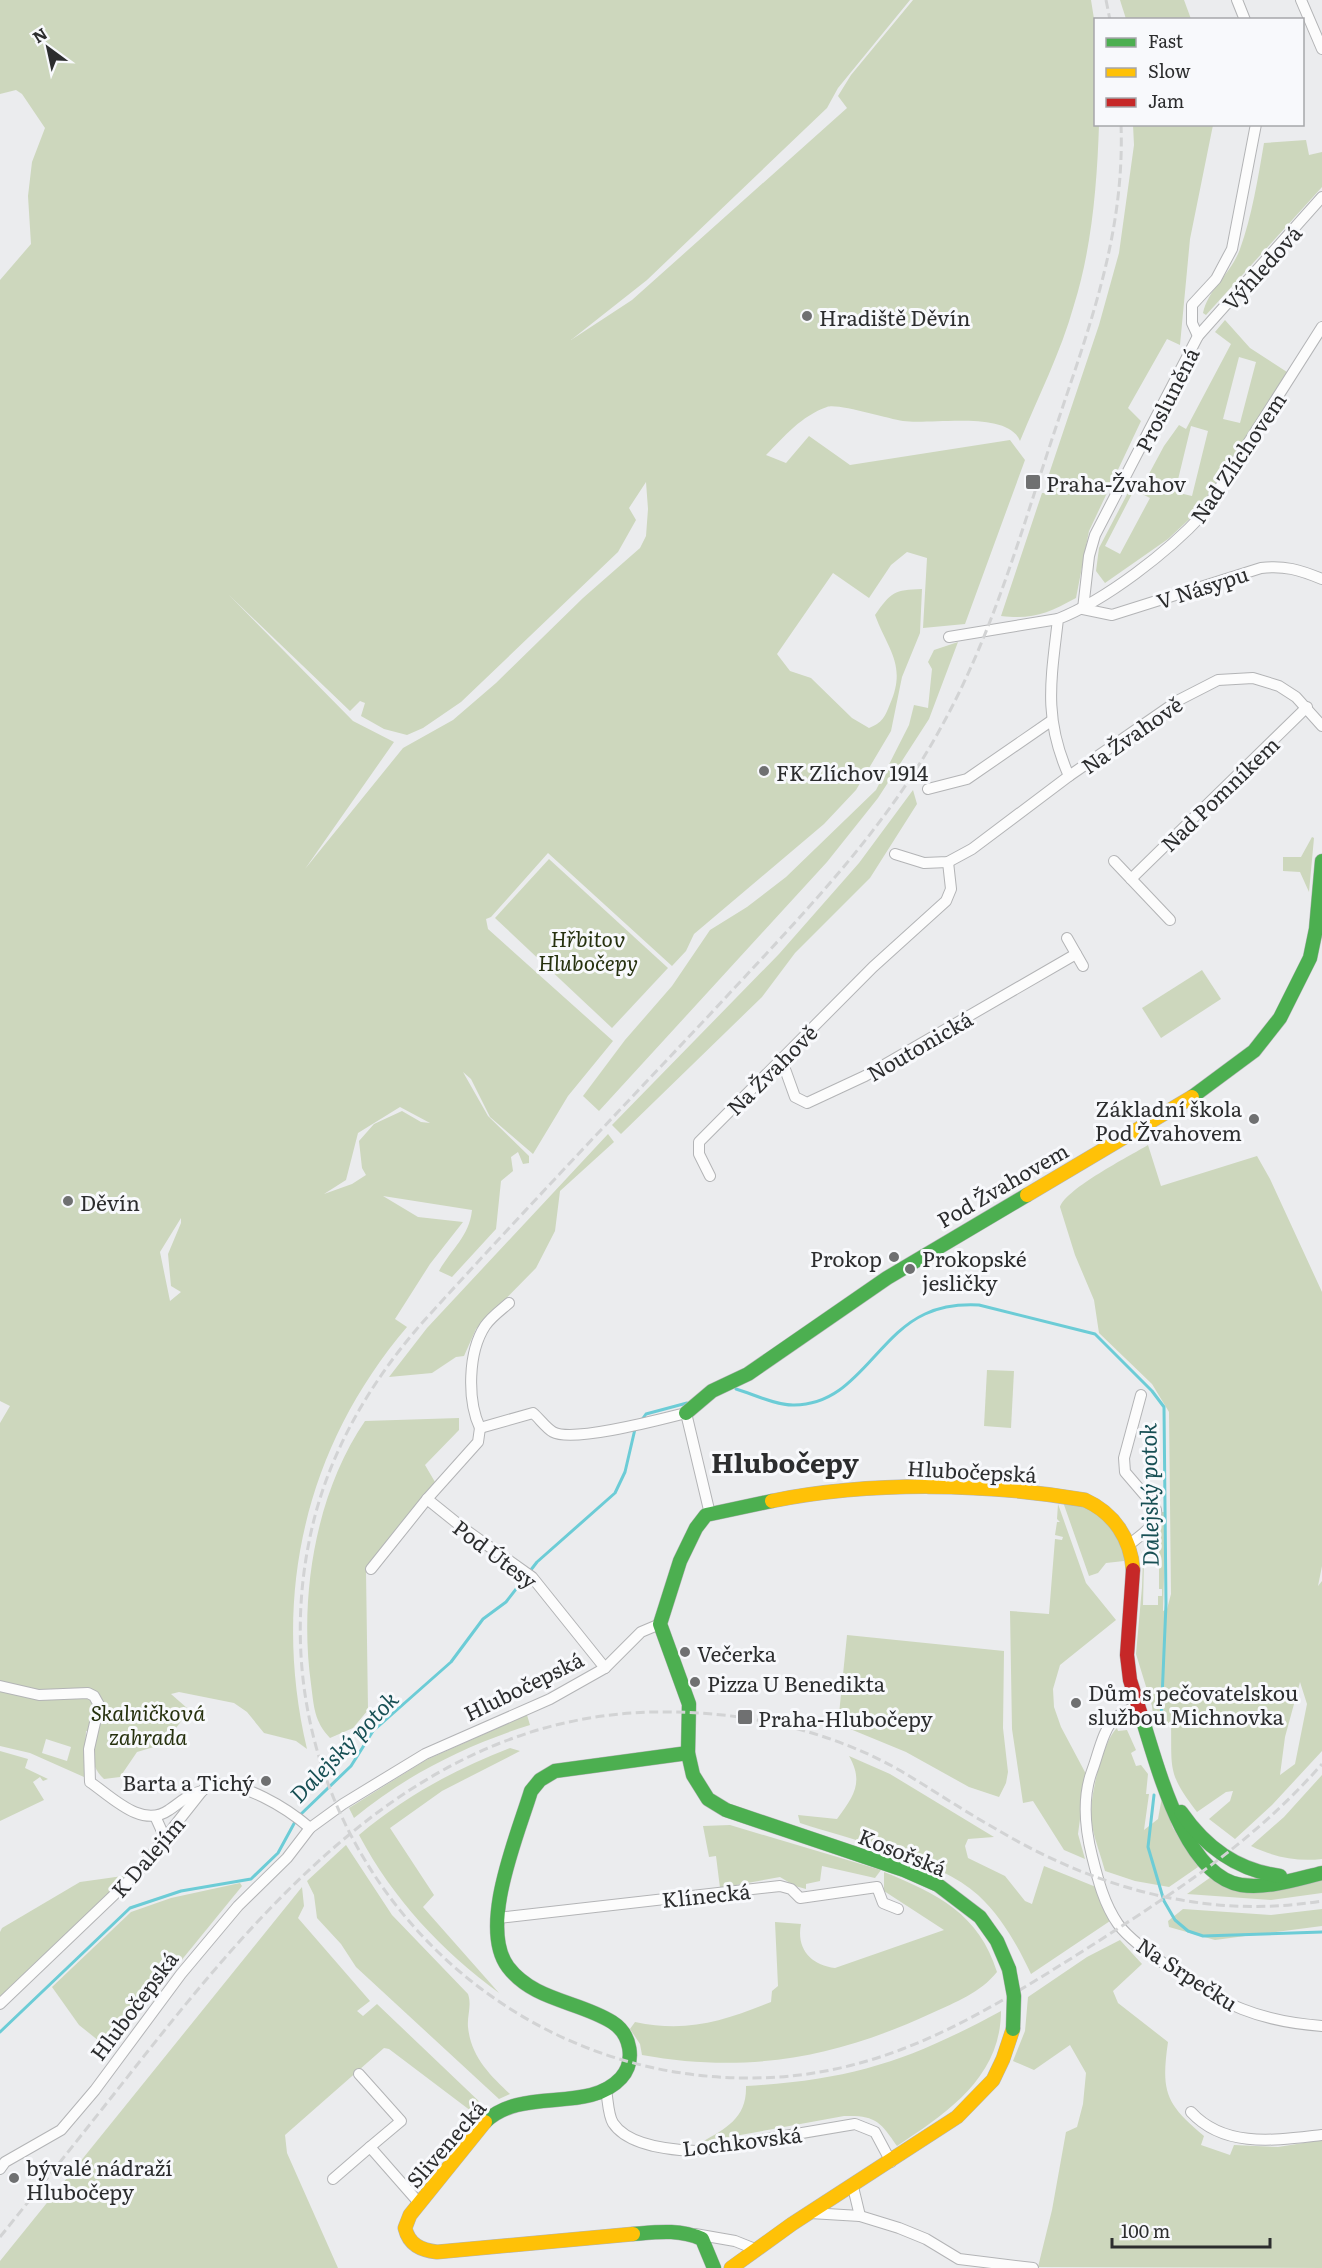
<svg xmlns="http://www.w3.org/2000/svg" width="1322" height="2268" font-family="Literata,serif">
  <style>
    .green { fill: #cdd7bd; fill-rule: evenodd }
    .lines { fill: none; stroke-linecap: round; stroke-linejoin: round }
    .stream { stroke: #6cccd6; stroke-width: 3 }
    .street-casing { stroke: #b3b4b6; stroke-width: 12 }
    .fast-casing { stroke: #b3b4b6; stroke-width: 15 }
    .slow-casing { stroke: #b3b4b6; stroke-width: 15 }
    .jam-casing { stroke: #b3b4b6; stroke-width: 15 }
    .street { stroke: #fcfcfc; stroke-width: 10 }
    .fast { stroke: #4caf50; stroke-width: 14 }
    .slow { stroke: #ffc107; stroke-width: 14 }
    .jam { stroke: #c62828; stroke-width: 14 }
    .rail { stroke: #d2d3d4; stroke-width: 3; stroke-dasharray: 9 4.5; stroke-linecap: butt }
    .fast-bridge-casing { stroke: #b3b4b6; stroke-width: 15; stroke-linecap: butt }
    .fast-bridge { stroke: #4caf50; stroke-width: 14 }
    .poi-dot { fill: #6f7071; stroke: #f8f9fc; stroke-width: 2 }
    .labels { text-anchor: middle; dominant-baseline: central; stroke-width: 6; stroke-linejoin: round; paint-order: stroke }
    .street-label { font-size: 21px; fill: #2c2d2e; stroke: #f8f9fc }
    .poi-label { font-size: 21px; fill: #2c2d2e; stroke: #f8f9fc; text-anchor: start }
    .park-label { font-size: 21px; font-style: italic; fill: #26310e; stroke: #f8f9fc }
    .water-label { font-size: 22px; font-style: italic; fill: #174f54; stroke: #f8f9fc }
    .district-label { font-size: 27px; font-weight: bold; fill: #2c2d2e; stroke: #f8f9fc }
  </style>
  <rect width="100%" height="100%" fill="#ebecee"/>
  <g class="green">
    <path d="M0 0H910L838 88 827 108 647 280 571 340 632 300 847 108 838 96 851 75 913 0H1091L1095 25 1096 124 1099 125C1097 185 1092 247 1074 305 1061 352 1038 397 1020 441 1008 410 931 425 903 421 888 419 838 403 827 407 801 416 785 436 766 455L786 463 809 436 850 465 1010 440 1025 460 965 624 923 628 927 558 907 552 891 565 869 598 833 573 777 654 790 671 811 678 852 718 869 728C882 723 885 717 890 704 907 665 888 650 875 615 891 592 894 590 922 589L920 633 902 677 891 731 856 790 824 824 694 934 686 951 672 966 548 853 491 917 486 919 488 929 613 1041 568 1096 533 1154 490 1117 471 1079 463 1072 488 1116 529 1156V1163L523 1164 518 1152 511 1157 513 1171 501 1181 496 1229 452 1277 439 1271C452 1248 469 1237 472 1210L383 1196 418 1217 463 1222 430 1264 395 1319 407 1327C305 1447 271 1596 307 1749L296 1741 264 1733 247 1712 234 1703 179 1692 171 1694 187 1708 185 1716 164 1744 137 1752 120 1777 104 1779C89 1766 93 1750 95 1731H86L84 1777 30 1753 0 1746V1423L10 1406 0 1401V280L31 244 28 196 32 162 45 128 22 94 16 90 0 94ZM646 482 648 509 646 536 640 548 583 598 496 683 453 720 403 748 305 869 394 742 353 721 229 595 350 711 360 701 365 703 361 716 384 729 407 735 423 728 461 702 618 552 636 520 629 508ZM400 1107 430 1123 421 1122 402 1111 374 1124 359 1141 362 1168 366 1175 352 1184 324 1194 346 1180 358 1133ZM181 1218V1223L168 1254 171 1286 181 1292 170 1301 160 1252ZM46 1739 71 1747 67 1761 42 1753Z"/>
    <path d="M1120 0H1184L1191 19H1126Z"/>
    <path d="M1133 125H1213L1190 239 1180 345 1167 339 1128 408 1141 421 1089 531 1076 598C1048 613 1033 620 1001 616L1042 493H1049L1053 480 1048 477 1099 325 1119 253 1134 145Z"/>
    <path d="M1306 140 1309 155 1322 152V187L1206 315 1203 313C1208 289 1231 274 1240 249 1252 216 1258 178 1264 143Z"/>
    <path d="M1225 320 1250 348 1287 372 1198 511 1168 539 1105 583 1096 571 1099 548 1134 481 1143 485 1164 446 1179 425 1186 429 1231 344 1215 332ZM1239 357 1256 362 1240 423 1223 419ZM1191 426 1208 431 1192 496 1175 492ZM1134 490 1150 498 1120 554 1105 546Z"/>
    <path d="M958 642 929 719 878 798 827 862 599 1111 583 1096 625 1040 672 986 710 930 747 907 786 877 876 790 909 725 914 705 928 708 932 669 928 662 934 650Z"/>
    <path d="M913 790 917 804 870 878 795 953 762 997 621 1134 612 1125 779 954 859 863Z"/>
    <path d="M1312 837 1314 838 1309 892 1300 872 1283 871V857H1301Z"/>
    <path d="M549 859 668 968 612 1028 495 918Z"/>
    <path d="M1202 970 1221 999 1161 1038 1142 1008Z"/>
    <path d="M608 1134 614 1142 560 1191 555 1231 536 1268 476 1329 464 1356 456 1357 432 1373 389 1377 427 1328Z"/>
    <path d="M1148 1145 1161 1186 1257 1156 1270 1179 1322 1292V1566L1318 1586 1322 1581V1751L1272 1805 1235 1839 1209 1819 1230 1801 1233 1791 1226 1792 1197 1812C1167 1773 1172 1769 1171 1723H1154L1152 1706 1136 1654 1142 1587 1143 1559 1139 1544 1144 1561 1143 1605H1158V1596H1162V1589H1159V1526L1162 1512H1166L1163 1611 1167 1609 1171 1594 1169 1412 1152 1384 1099 1333 1094 1300 1075 1255 1060 1207C1067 1188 1128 1157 1148 1145ZM1300 1682 1307 1704 1295 1764 1280 1775 1285 1737Z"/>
    <path d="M987 1370 1014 1371 1011 1428 984 1426Z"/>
    <path d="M459 1418V1430L425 1465 435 1482 366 1571 368 1710 353 1728 330 1738C314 1721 314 1707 311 1684 299 1598 315 1494 365 1421Z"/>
    <path d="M1063 1502C1096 1501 1117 1530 1126 1558L1124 1561 1106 1563 1098 1573 1089 1576Z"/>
    <path d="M1058 1504 1086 1583 1116 1620 1060 1665 1053 1689 1054 1707 1061 1727 1086 1774 1078 1834 1085 1859 1064 1850 1033 1801 1023 1803 1012 1729 1010 1611 1049 1614 1055 1539 1062 1540 1063 1537 1055 1535 1057 1522H1060L1057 1519Z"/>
    <path d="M847 1635 1004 1651 1003 1728 1008 1772 1006 1783 999 1797 969 1787 906 1752 838 1724Z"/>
    <path d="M527 1715 530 1725C466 1745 406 1775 354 1818L349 1808 426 1760Z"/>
    <path d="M1117 1728 1118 1731 1127 1730 1136 1750 1131 1753 1136 1766 1141 1765 1148 1774 1146 1794H1149L1144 1830 1158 1819 1162 1797 1173 1828 1198 1867 1169 1887 1135 1881 1105 1871C1101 1856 1095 1841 1092 1826 1087 1805 1102 1742 1117 1728Z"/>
    <path d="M510 1748 520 1751 442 1791 390 1828 434 1895 423 1907 499 1993C441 1950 393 1899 359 1835 404 1797 455 1769 510 1748Z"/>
    <path d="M0 1751 28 1759 25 1768 48 1779 43 1781 40 1777 33 1782 44 1800 0 1821Z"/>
    <path d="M849 1756 890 1774 994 1837 968 1839 965 1846 968 1858 1005 1876 1025 1901 1032 1904 1044 1866 1096 1887 1110 1921 1031 1974C1018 1946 1001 1916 978 1895 939 1859 851 1840 800 1823L798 1815 837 1819C854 1796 864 1782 849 1756Z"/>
    <path d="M1322 1775V1859C1297 1862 1274 1857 1251 1846L1284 1817Z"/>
    <path d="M730 1825 881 1870 875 1878 822 1866 820 1881 806 1884V1889L795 1886 780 1877 720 1888 716 1856 709 1857 703 1826Z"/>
    <path d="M346 1845 392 1915 468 1994C472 2006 467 2015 468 2027 471 2057 490 2075 510 2094L499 2099 356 1967 341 1944 317 1918 314 1895 307 1881Z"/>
    <path d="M884 1872C938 1894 979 1914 997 1972 980 1993 956 2002 932 2013 835 2058 747 2074 642 2055L640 2044 630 2029 635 2022C688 2033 723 2021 771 2002L772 1991 778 1986 775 1922 801 1924C796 1949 811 1965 835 1968L944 1930 884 1891Z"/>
    <path d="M130 1875 0 1997V1932L2 1928 80 1882Z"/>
    <path d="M1211 1877 1322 1879V1893L1271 1900 1187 1894Z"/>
    <path d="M240 1883 242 1886 109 2049 79 2025 52 1987 131 1912 171 1898Z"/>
    <path d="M302 1887 304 1906 298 1918 370 2001 357 2011 363 2016 377 2004 485 2107 477 2113 471 2111 389 2049 384 2048 285 2135 287 2153 338 2268H0V2261Z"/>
    <path d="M1183 1909 1271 1915 1322 1909V1926L1215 1940 1169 1927 1168 1921Z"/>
    <path d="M1120 1940 1142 1964 1113 1991 1118 2003 1168 2042C1161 2091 1165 2104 1204 2136L1201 2145 1230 2155 1234 2145 1278 2147 1322 2140V2268L1038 2267 1052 2210 1066 2132 1077 2127 1083 2104 1086 2073 1070 2045 1034 2070 1013 2061 1025 2031 1028 1997 1087 1957Z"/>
    <path d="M1001 2011C1001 2077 947 2113 897 2146 880 2121 875 2115 844 2116L702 2142C726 2128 747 2118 746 2086 851 2080 909 2061 1001 2011Z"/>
  </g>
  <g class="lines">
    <g class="stream">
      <path d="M736 1389C753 1394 775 1405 793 1405 855 1406 875 1337 925 1314 942 1306 960 1304 979 1305L1095 1334 1152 1391 1164 1407 1166 1604 1161 1722"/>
      <path d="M641 1421 646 1414 687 1403"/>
      <path d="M1154 1795 1148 1847 1164 1901 1175 1920 1188 1931 1203 1936 1322 1932"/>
      <path d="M300 1815 351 1766 373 1731 451 1662 483 1619 506 1602 537 1562 615 1493 625 1472 635 1429"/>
      <path d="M0 2032 130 1908 181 1891 251 1879 278 1853 296 1820"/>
    </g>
    <defs>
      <g id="street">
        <path d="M1237 0 1245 20"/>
        <path d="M1301 0 1322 49"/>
        <path d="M1198 336 1192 323V305L1216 279 1232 249 1256 124"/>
        <path d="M1083 609 1089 556 1095 535 1198 336 1322 197"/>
        <path d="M1083 609 1112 615 1261 568C1284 565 1300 570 1322 579"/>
        <path d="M949 637 1058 619"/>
        <path d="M1069 776C1043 718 1051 680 1058 619 1106 600 1168 552 1203 514L1322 327"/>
        <path d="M928 789 967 779 1051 721"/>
        <path d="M895 854 924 863 948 862 972 849 1069 776 1179 700 1218 680 1253 678 1279 686 1296 697 1322 726"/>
        <path d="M1114 861 1170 920"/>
        <path d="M1131 879 1307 707"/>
        <path d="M1067 938 1083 966"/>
        <path d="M781 1058 795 1097 807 1103 865 1076 1076 954"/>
        <path d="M710 1176 699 1154V1142L873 967 946 901 951 889 948 862"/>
        <path d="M480 1428 533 1413C539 1418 546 1428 553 1432 573 1443 662 1419 686 1413L710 1514"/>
        <path d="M480 1428C467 1400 468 1352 485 1326 491 1317 501 1310 509 1303"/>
        <path d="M427 1499 463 1528 532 1577 605 1668"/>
        <path d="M1129 1545C1140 1535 1162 1523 1155 1507L1125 1472 1124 1458 1141 1395"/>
        <path d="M371 1569 427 1499 478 1442 480 1428"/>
        <path d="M0 1686 39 1695 88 1693 94 1696 99 1705 89 1749 90 1782C112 1797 142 1829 169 1810 181 1802 188 1794 202 1791"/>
        <path d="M1136 1706C1130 1710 1122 1713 1116 1717 1103 1728 1098 1756 1092 1771 1082 1798 1085 1828 1092 1856 1098 1880 1104 1904 1118 1924 1136 1949 1212 1997 1242 2009 1267 2019 1295 2024 1322 2026"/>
        <path d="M155 1816 165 1838"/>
        <path d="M498 1918 780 1886 791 1889 800 1898 877 1887 883 1903 898 1909"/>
        <path d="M0 2004 138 1872 202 1791 211 1784C243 1781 287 1808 310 1828"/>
        <path d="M359 2074 401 2121 370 2147"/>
        <path d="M606 2090C608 2100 608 2115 613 2123 628 2146 671 2150 696 2151L855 2124 875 2132 891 2162"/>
        <path d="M1191 2112C1225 2149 1277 2140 1322 2135"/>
        <path d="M0 2169 5 2162 61 2130 95 2090 181 1974 238 1906 287 1858 310 1828 343 1804 425 1754 550 1699 605 1668 641 1632 660 1624"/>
        <path d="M333 2179 370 2147 420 2204"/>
        <path d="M853 2187 860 2216"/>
        <path d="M810 2213 860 2216 899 2228 926 2239 959 2259 1033 2268"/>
        <path d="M695 2234 735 2241 755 2249"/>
      </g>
      <g id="fast">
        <path d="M1192 1097 1254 1051 1280 1018 1310 958 1316 929 1322 861"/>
        <path d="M686 1413 712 1391 748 1374 887 1278 1027 1195"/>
        <path d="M772 1501 706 1515 696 1528 680 1561 660 1624 689 1704 688 1753 693 1775 708 1799 726 1810 904 1870 938 1885 980 1917 997 1941 1009 1969"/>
        <path d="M1142 1718C1157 1764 1184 1876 1241 1885 1267 1889 1297 1879 1322 1873"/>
        <path d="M1181 1812C1206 1848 1237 1870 1280 1876"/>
        <path d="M485 2122C522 2086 588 2114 621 2078 636 2061 631 2034 612 2022 579 2001 534 2001 508 1967 478 1927 518 1834 531 1791L540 1780 555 1771 688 1753"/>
        <path d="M633 2234C658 2232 679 2229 702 2239L714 2268"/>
      </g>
      <g id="slow">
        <path d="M1027 1195 1192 1097"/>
        <path d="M772 1501C872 1481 985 1483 1085 1500 1114 1513 1131 1539 1133 1570"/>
        <path d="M485 2122 410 2215 405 2228C409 2245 421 2250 437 2252L633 2234"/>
        <path d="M731 2268 792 2224 957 2117 993 2080 1003 2059 1013 2029"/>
      </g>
      <path id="jam" d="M1133 1570 1127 1655 1130 1680 1142 1718"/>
    </defs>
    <use href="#street" class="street-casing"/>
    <use href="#fast" class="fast-casing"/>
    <use href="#slow" class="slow-casing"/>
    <use href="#jam" class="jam-casing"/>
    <use href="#street" class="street"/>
    <use href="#fast" class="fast"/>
    <use href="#slow" class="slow"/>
    <use href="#jam" class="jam"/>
    <g class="rail">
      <path d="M1106 0 1110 20"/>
      <path d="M1121 124C1125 235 1089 327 1055 430 1021 532 992 637 939 731 881 836 796 921 715 1009 617 1113 518 1217 422 1323 367 1386 325 1459 309 1542 254 1817 466 2077 747 2078 883 2079 983 2014 1094 1944 1182 1887 1251 1844 1322 1764"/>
      <path d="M0 2237C50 2175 99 2113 148 2051 283 1881 438 1707 673 1712 752 1713 833 1732 901 1771 933 1790 964 1811 996 1829 1095 1888 1207 1920 1322 1901"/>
    </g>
    <defs>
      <path id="fast-bridge" d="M1009 1969 1014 1996 1013 2029"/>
    </defs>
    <use href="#fast-bridge" class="fast-bridge-casing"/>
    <use href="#fast-bridge" class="fast-bridge"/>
  </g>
  <g class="poi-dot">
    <circle cx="807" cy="316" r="6"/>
    <rect x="1025" y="474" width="16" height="16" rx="3"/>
    <circle cx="764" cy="771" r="6"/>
    <circle cx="1254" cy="1119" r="6"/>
    <circle cx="68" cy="1201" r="6"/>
    <circle cx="894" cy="1257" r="6"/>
    <circle cx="910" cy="1269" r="6"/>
    <circle cx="685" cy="1652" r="6"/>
    <circle cx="695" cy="1682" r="6"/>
    <circle cx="1076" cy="1703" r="6"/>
    <rect x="737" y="1709" width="16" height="16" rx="3"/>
    <circle cx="266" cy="1781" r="6"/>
    <circle cx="14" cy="2178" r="6"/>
  </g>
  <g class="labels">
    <g class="street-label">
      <text transform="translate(1261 267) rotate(-48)">Výhledová</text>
      <text transform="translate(1166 399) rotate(-63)">Prosluněná</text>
      <text transform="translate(1237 457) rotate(-56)">Nad Zlíchovem</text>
      <text transform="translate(1202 586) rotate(-18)">V Násypu</text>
      <text transform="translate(1131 734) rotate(-35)">Na Žvahově</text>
      <text transform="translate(1219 793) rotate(-44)">Nad Pomníkem</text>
      <text transform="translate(919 1045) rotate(-30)">Noutonická</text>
      <text transform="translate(771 1069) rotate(-45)">Na Žvahově</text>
      <text transform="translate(1002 1184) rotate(-30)">Pod Žvahovem</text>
      <text transform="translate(972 1470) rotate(3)">Hlubočepská</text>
      <text transform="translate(496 1553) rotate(37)">Pod Útesy</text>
      <text transform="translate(523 1685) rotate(-26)">Hlubočepská</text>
      <text transform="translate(903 1851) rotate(22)">Kosořská</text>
      <text transform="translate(147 1856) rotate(-49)">K Dalejím</text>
      <text transform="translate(706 1894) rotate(-6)">Klínecká</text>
      <text transform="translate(1188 1973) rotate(33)">Na Srpečku</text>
      <text transform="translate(133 2005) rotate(-53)">Hlubočepská</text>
      <text transform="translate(742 2140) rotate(-7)">Lochkovská</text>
      <text transform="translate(445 2143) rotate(-49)">Slivenecká</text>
    </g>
    <g class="poi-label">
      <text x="819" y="316">Hradiště Děvín</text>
      <text x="1046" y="482">Praha-Žvahov</text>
      <text x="776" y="771">FK Zlíchov 1914</text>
      <text x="1242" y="1107" text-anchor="end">Základní škola<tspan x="1242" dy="24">Pod Žvahovem</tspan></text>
      <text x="80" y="1201">Děvín</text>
      <text x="882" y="1257" text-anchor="end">Prokop</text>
      <text x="922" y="1257">Prokopské<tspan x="922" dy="24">jesličky</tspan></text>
      <text x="697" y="1652">Večerka</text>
      <text x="707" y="1682">Pizza U Benedikta</text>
      <text x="1088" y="1691">Dům s pečovatelskou<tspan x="1088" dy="24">službou Michnovka</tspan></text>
      <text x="758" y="1717">Praha-Hlubočepy</text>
      <text x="254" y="1781" text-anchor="end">Barta a Tichý</text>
      <text x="26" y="2166">bývalé nádraží<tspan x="26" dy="24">Hlubočepy</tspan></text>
    </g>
    <g class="park-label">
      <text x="588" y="937">Hřbitov<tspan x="588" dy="24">Hlubočepy</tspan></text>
      <text x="148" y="1711">Skalničková<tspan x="148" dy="24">zahrada</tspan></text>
    </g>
    <g class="water-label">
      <text transform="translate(1148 1495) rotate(-91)">Dalejský potok</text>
      <text transform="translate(343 1746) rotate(-46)">Dalejský potok</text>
    </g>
    <g class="district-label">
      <text x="785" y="1461">Hlubočepy</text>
    </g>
  </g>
  <rect x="1094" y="18" width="210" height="108" fill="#f8f9fc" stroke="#a6a7aa" stroke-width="1.5"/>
  <rect x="1106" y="38" width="30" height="9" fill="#4caf50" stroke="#a6a7aa" stroke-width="1.5"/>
  <text x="1148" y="48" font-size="18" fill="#2c2d2e">Fast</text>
  <rect x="1106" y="68" width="30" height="9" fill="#ffc107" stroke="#a6a7aa" stroke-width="1.5"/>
  <text x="1148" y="78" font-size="18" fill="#2c2d2e">Slow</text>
  <rect x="1106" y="98" width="30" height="9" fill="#c62828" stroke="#a6a7aa" stroke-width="1.5"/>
  <text x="1148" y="108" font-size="18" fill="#2c2d2e">Jam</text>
  <g transform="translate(48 48) rotate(327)" stroke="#f8f9fc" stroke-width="4.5" paint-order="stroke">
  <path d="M0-4.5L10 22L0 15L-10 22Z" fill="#2c2d2e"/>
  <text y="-9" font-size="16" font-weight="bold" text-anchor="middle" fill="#2c2d2e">N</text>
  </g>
  <path d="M1112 2238v9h158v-9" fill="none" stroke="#2c2d2e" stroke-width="3"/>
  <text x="1121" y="2238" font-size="18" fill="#2c2d2e" stroke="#f8f9fc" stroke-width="4.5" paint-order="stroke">100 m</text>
</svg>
